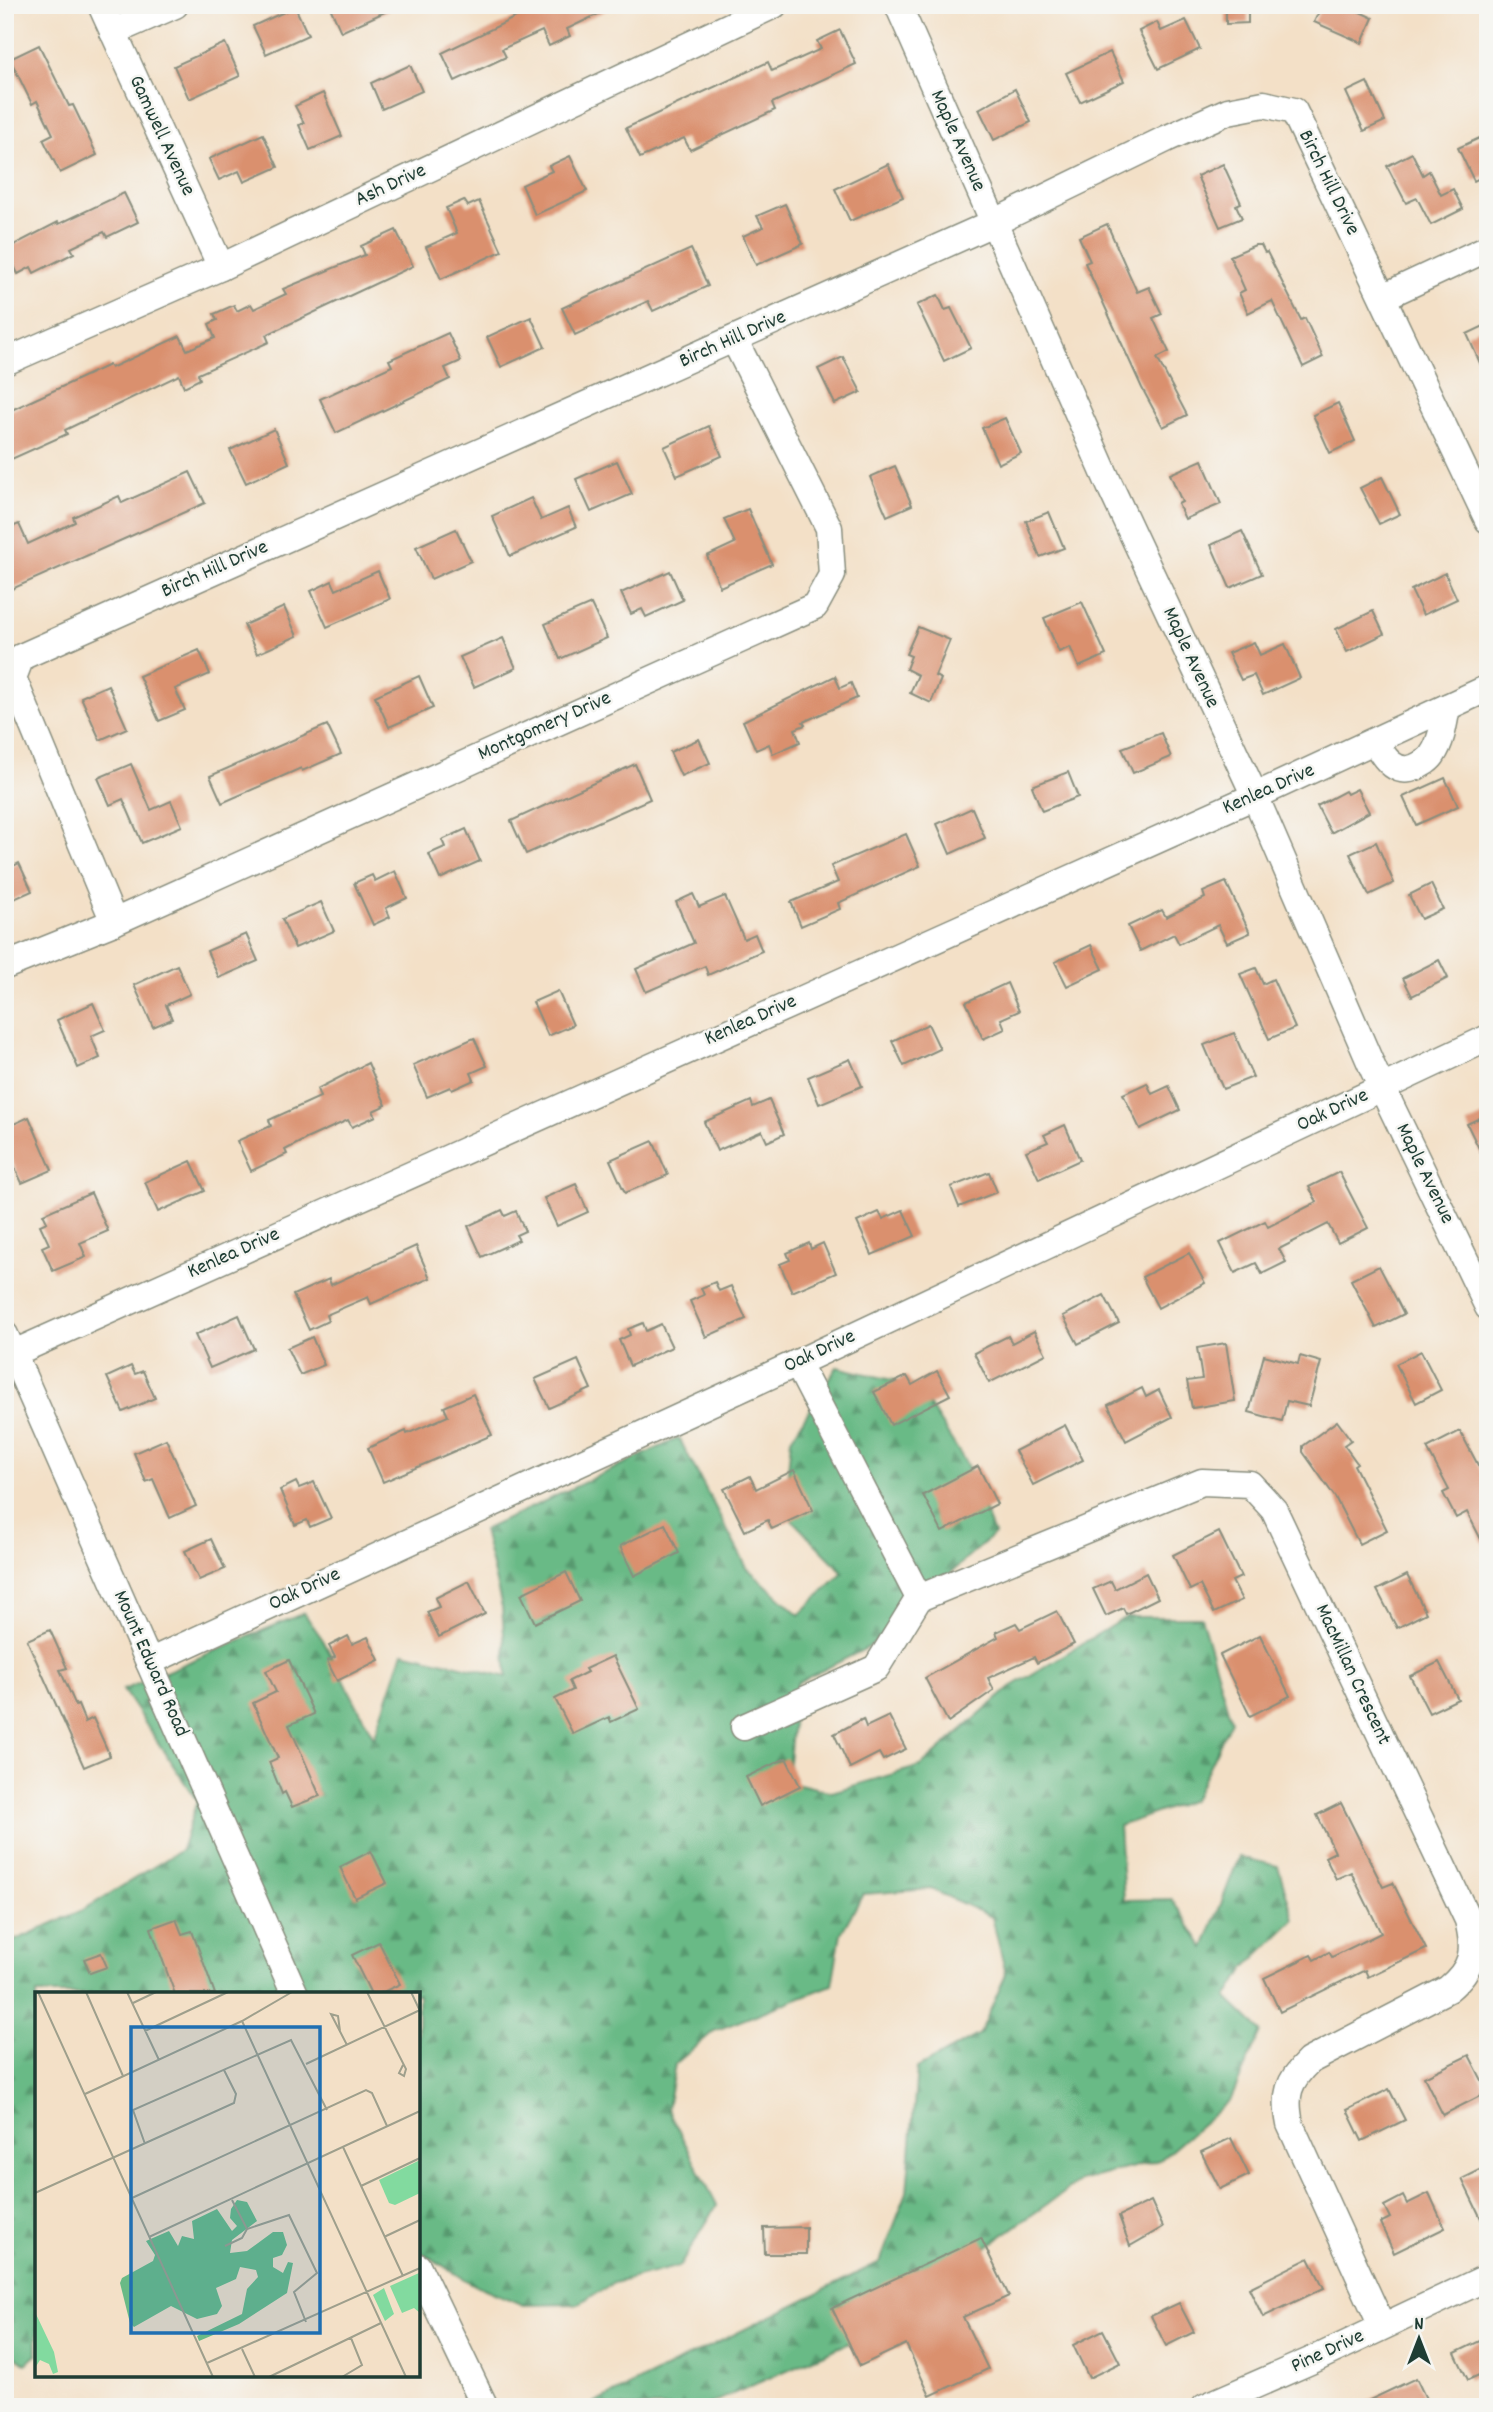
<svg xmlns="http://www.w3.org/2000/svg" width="1493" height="2412" font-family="Dekko,sans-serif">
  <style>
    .forest { fill: url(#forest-firs); stroke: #447c5d; stroke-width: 2 }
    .building { fill: #da906e }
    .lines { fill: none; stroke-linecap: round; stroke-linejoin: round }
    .minor-casing { stroke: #898e7e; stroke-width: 29 }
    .minor { stroke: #fff; stroke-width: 26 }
    .labels { text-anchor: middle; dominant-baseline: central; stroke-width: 5; stroke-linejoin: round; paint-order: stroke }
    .street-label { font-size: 21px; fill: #1f3d34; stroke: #f6f6f2 }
    .inset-road { fill: none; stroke: #9e9f8c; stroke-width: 2 }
    .view { fill: #1f6fb2; fill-opacity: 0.15; stroke: #1f6fb2; stroke-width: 3.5 }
    .inset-edge { fill: none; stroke: #1f3d34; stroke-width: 3.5 }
  </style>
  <defs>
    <pattern id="forest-firs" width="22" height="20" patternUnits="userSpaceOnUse" patternTransform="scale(1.75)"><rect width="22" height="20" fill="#69ba86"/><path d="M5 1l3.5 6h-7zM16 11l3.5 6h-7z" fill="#56986e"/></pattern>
  </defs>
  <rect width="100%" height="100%" fill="#f6f6f2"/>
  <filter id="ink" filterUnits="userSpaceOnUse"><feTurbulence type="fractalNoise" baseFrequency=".0143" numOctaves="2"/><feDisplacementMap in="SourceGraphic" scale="14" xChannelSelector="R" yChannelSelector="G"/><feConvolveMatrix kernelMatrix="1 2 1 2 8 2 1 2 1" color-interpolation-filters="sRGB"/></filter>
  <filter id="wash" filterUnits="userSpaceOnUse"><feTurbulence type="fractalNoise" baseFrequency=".00686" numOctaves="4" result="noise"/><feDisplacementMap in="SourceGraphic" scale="28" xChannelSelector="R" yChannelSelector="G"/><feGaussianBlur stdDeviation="1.57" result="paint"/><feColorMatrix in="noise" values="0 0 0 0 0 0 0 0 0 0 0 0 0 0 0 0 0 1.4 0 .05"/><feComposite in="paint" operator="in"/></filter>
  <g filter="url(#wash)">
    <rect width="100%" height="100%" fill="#f3e0c7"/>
    <path class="forest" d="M837 1367 917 1386 966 1463 994 1534 869 1647 797 1683 787 1781 832 1792 921 1766 1011 1687 1126 1617H1201L1231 1721 1193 1800 1119 1826 1124 1900 1172 1899 1204 1948 1239 1857 1278 1866 1294 1920 1245 1968 1227 1998 1261 2031 1231 2099 1160 2160 1080 2181 851 2342 703 2407H588L880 2262 907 2192 917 2068 980 2034 1006 1974 992 1917 931 1889 863 1894 841 1933 832 1985 714 2031 675 2064 667 2108 717 2205 680 2266 614 2283 578 2304 523 2305 471 2283 418 2250V1994H37V2354L26 2364 5 2348V1945L83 1910 181 1850 197 1801 123 1690 304 1613 323 1640 374 1738 403 1652 507 1677 502 1607 483 1530 679 1438 747 1568 799 1615 843 1572 784 1512 791 1439Z"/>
    <g id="blocks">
      <g class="building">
        <path d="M329 5H400L341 32Z"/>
        <path d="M541 5H617L567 29 570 36 549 46 542 31 502 49 506 57 455 81 442 53Z"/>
        <path d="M1226 5H1248V23L1226 24Z"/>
        <path d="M1322 5H1345L1373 18 1362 43 1314 22Z"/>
        <path d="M295 7 308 35 266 54 253 26Z"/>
        <path d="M1186 20 1200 49 1158 69 1139 31 1157 22 1161 31Z"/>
        <path d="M840 30 856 64 772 103 775 110 690 150 684 138 640 158 626 128 768 62 772 71 821 49 817 41Z"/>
        <path d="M225 43 240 76 189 99 174 66Z"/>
        <path d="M39 45 69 106 73 105 97 155 60 173 43 139 53 134 37 101 32 104 10 59Z"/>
        <path d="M1110 52 1124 81 1080 102 1066 73Z"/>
        <path d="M410 65 422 91 382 109 371 83Z"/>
        <path d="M1367 82 1385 121 1364 131 1346 92Z"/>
        <path d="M1015 89 1031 122 994 140 979 109Z"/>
        <path d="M323 93 342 136 310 150 299 125 304 123 295 106Z"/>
        <path d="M263 134 278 167 244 182 239 171 219 180 209 159Z"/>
        <path d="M1488 134V174L1474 181 1458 148Z"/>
        <path d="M1412 153 1423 175 1429 171 1441 195 1453 189 1463 209 1431 225 1417 198 1406 203 1387 166Z"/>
        <path d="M570 156 587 191 535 215 522 185 552 171 549 166Z"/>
        <path d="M888 164 903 197 850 221 835 189Z"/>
        <path d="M1223 164 1241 203 1236 205 1242 218 1220 227 1197 176Z"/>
        <path d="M124 193 138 222 107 237 104 232 71 248 74 253 34 273 31 267 18 274 6 249 58 222 59 224Z"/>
        <path d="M464 200 468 206 479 201 502 251 441 279 426 247 457 233 446 208Z"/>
        <path d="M785 204 803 244 756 265 743 236 763 227 757 216Z"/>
        <path d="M1107 224 1137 292 1149 287 1162 314 1153 318 1169 352 1157 358 1187 415 1163 427 1142 388 1085 263 1090 261 1079 237Z"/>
        <path d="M396 230 413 266 266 335 269 342 198 374 200 379 184 387 179 375 65 430 67 434 5 462V413L109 365 111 368 180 336 187 350 215 338 209 324 217 320 214 314 234 305 237 311 251 304 254 309 286 294 283 289 365 255 361 246Z"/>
        <path d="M1255 245H1261L1265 253 1267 252 1301 320 1305 318 1323 357 1303 367 1272 301 1248 313 1239 293 1245 290 1230 256Z"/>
        <path d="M691 249 708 286 653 311 648 301 575 335 562 308Z"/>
        <path d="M938 295 945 310 951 308 971 348 944 361 917 305Z"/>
        <path d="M531 317 545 347 501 367 487 337Z"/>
        <path d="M1488 324V381L1467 334Z"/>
        <path d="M448 333 461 361 445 368 450 379 336 433 320 399 392 366 389 360Z"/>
        <path d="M843 357 861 392 835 404 818 369Z"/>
        <path d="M1338 403 1355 441 1330 453 1313 415Z"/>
        <path d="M1005 418 1021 453 998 464 982 428Z"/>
        <path d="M709 426 722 456 677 476 664 447Z"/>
        <path d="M274 429 289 463 246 483 230 450Z"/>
        <path d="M1202 460 1221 504 1185 519 1178 504 1182 502 1170 474Z"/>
        <path d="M617 461 632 494 591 512 576 479Z"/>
        <path d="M895 466 912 505 887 516 870 477Z"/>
        <path d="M190 472 205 503 12 589 5 574V530L19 524 28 544 75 522 73 517 119 496 122 503Z"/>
        <path d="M1382 477 1400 514 1379 524 1360 488Z"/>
        <path d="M531 498 541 520 568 508 576 527 510 556 492 516Z"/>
        <path d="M748 509 772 564 720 587 707 556 735 543 724 519Z"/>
        <path d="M1049 512 1064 548 1040 557 1026 521Z"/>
        <path d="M456 529 471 561 431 579 416 547Z"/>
        <path d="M1242 531 1262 574 1230 588 1211 545Z"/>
        <path d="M378 571 390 599 327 627 311 591 332 581 336 590Z"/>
        <path d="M670 571 683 600 646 617 642 609 631 614 621 593Z"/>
        <path d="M1445 573 1457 599 1423 615 1411 590Z"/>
        <path d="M1082 602 1106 655 1079 667 1070 647 1059 652 1044 618Z"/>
        <path d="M591 604 607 638 560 659 545 624Z"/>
        <path d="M284 607 297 636 257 654 244 625Z"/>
        <path d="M1373 611 1384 634 1347 652 1336 629Z"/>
        <path d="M918 627 950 640 935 676 941 679 931 703 910 693 918 675 906 669 911 656 906 654Z"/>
        <path d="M503 638 516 668 474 687 460 657Z"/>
        <path d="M1254 642 1260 655 1285 644 1300 678 1263 695 1254 675 1241 680 1228 653Z"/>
        <path d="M199 650 210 674 175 689 185 710 159 721 139 676Z"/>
        <path d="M419 676 433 708 389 727 375 696Z"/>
        <path d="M835 676 840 688 851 683 857 698 803 722 805 725 795 729 800 742 773 754 769 744 756 750 743 721Z"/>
        <path d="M108 685 127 728 100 740 81 697Z"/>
        <path d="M327 725 341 754 302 771 301 768 222 803 210 776Z"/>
        <path d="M1161 733 1171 757 1133 773 1122 748Z"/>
        <path d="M699 739 710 763 681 776 670 752Z"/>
        <path d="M131 764 151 810 171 801 182 826 142 843 123 799 110 805 98 778Z"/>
        <path d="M635 764 650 799 526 854 511 821Z"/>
        <path d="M1068 772 1078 797 1042 811 1032 786Z"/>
        <path d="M1445 778 1458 806 1416 825 1403 797Z"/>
        <path d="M1357 789 1369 812 1331 833 1317 806 1345 791 1347 794Z"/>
        <path d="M972 808 985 838 950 854 937 824Z"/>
        <path d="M466 829 480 861 440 879 429 854 445 847 442 840Z"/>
        <path d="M906 834 920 866 838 903 840 909 801 926 791 902 838 882 831 866Z"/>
        <path d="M1376 842 1394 883 1369 895 1350 854Z"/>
        <path d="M19 863 32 891 5 903V870Z"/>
        <path d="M395 871 407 898 386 908 390 917 373 925 354 883 372 875 375 881Z"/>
        <path d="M1226 882 1250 933 1227 943 1218 925 1179 944 1174 934 1140 951 1128 926 1162 910 1166 917 1205 898 1203 892Z"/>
        <path d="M1431 884 1443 909 1421 919 1409 895Z"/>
        <path d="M693 894 699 907 725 896 744 939 755 934 762 951 708 975 705 966 646 992 636 969 694 943 676 902Z"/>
        <path d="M321 902 334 931 295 948 282 919Z"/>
        <path d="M246 934 258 961 219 978 207 951Z"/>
        <path d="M1091 945 1103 969 1067 986 1055 962Z"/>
        <path d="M1439 960 1448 978 1412 996 1403 978Z"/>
        <path d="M177 965 190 994 166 1005 172 1019 153 1027 134 985Z"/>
        <path d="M1256 968 1263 984 1273 979 1295 1028 1269 1039 1240 974Z"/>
        <path d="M1007 983 1019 1011 1001 1019 1005 1029 983 1039 966 1002Z"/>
        <path d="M558 991 573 1025 548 1036 533 1002Z"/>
        <path d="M93 1003 105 1030 91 1036 100 1058 78 1068 57 1020Z"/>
        <path d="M928 1024 940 1049 904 1066 892 1041Z"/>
        <path d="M1234 1033 1253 1077 1223 1089 1204 1045Z"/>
        <path d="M474 1038 487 1066 471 1073 474 1080 452 1090 450 1087 427 1097 413 1065Z"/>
        <path d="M850 1059 862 1086 819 1104 808 1077Z"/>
        <path d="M368 1063 386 1105 373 1111 376 1116 352 1127 348 1120 306 1139 285 1150 287 1154 251 1171 237 1141 271 1126 269 1120 320 1097 317 1089Z"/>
        <path d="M1147 1083 1152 1094 1169 1086 1180 1110 1140 1129 1123 1094Z"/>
        <path d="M769 1100 784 1134 767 1142 762 1131 717 1151 704 1122 751 1101 753 1107Z"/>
        <path d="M1488 1114V1167L1467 1124Z"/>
        <path d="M29 1117 52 1170 22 1183 5 1146V1128Z"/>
        <path d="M1065 1125 1080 1160 1039 1179 1026 1151 1048 1142 1044 1135Z"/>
        <path d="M653 1141 668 1175 625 1193 610 1160Z"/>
        <path d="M191 1161 205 1191 158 1212 145 1182Z"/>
        <path d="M989 1172 997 1192 959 1207 951 1187Z"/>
        <path d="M1339 1172 1368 1228 1338 1243 1328 1224 1279 1249 1286 1262 1262 1274 1256 1263 1235 1273 1220 1243 1265 1221 1268 1227 1317 1202 1309 1187Z"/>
        <path d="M576 1184 588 1212 557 1226 544 1198Z"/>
        <path d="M91 1193 108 1231 80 1243 86 1257 53 1271 42 1247 49 1244 40 1225 47 1222 43 1214Z"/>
        <path d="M502 1210 505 1216 516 1211 525 1231 516 1235 519 1240 482 1257 468 1226Z"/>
        <path d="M903 1210 915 1236 872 1255 857 1222 879 1212 883 1219Z"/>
        <path d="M809 1243 811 1249 823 1243 836 1273 792 1292 780 1264 790 1260 787 1253Z"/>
        <path d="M416 1246 430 1278 371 1304 368 1297 326 1315 328 1321 309 1330 293 1295 329 1279 331 1285Z"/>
        <path d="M1189 1253 1205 1283 1158 1308 1142 1277Z"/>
        <path d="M1379 1266 1404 1314 1376 1328 1351 1280Z"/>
        <path d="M715 1282 719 1291 731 1286 746 1319 706 1337 690 1301 704 1295 701 1288Z"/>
        <path d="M1104 1295 1119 1323 1078 1344 1063 1316Z"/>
        <path d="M239 1315 254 1349 210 1368 195 1335Z"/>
        <path d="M643 1323 646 1331 661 1324 672 1347 630 1366 619 1340 630 1335 628 1329Z"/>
        <path d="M1034 1331 1046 1354 989 1383 974 1353 1008 1336 1012 1343Z"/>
        <path d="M312 1337 324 1365 300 1375 287 1348Z"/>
        <path d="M1226 1343 1235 1401 1192 1408 1187 1381 1202 1379 1197 1348Z"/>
        <path d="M1421 1351 1441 1390 1416 1403 1396 1364Z"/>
        <path d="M1264 1355 1298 1364 1300 1356 1321 1362 1309 1406 1287 1401 1282 1421 1249 1412Z"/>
        <path d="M578 1360 591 1389 549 1408 535 1379Z"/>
        <path d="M131 1366 135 1374 143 1371 155 1398 123 1412 107 1377Z"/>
        <path d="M937 1371 950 1395 891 1425 874 1392 907 1376 912 1385Z"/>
        <path d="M1142 1388 1146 1397 1159 1390 1172 1417 1126 1441 1108 1405Z"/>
        <path d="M473 1394 492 1435 383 1482 368 1448 406 1431 407 1434 448 1416 444 1407Z"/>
        <path d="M1337 1421 1351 1440 1344 1445 1357 1463 1354 1465 1387 1530 1359 1544 1335 1497 1303 1452V1446Z"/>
        <path d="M1065 1425 1083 1460 1033 1485 1015 1451Z"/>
        <path d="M1460 1431 1488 1484V1553L1467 1512 1456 1518 1443 1493 1449 1490 1427 1448Z"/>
        <path d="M166 1439 196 1506 170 1518 153 1479 146 1482 134 1453Z"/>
        <path d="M978 1466 997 1504 942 1532 923 1495Z"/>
        <path d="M794 1470 813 1510 772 1529 768 1520 745 1531 724 1489 750 1476 756 1489Z"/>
        <path d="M296 1482 299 1488 314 1482 331 1518 310 1527 307 1520 295 1525 280 1490Z"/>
        <path d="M665 1524 679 1553 634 1576 620 1546Z"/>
        <path d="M1219 1532 1241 1577 1232 1581 1242 1600 1214 1613 1200 1585 1190 1590 1173 1555Z"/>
        <path d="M211 1539 225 1569 199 1580 185 1551Z"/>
        <path d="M566 1572 580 1601 535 1623 521 1594Z"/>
        <path d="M1146 1573 1158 1598 1126 1614 1123 1608 1106 1616 1093 1589 1111 1581 1115 1589Z"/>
        <path d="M1407 1575 1426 1613 1397 1628 1377 1590Z"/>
        <path d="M469 1581 485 1614 439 1637 427 1612 439 1607 435 1598Z"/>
        <path d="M1057 1611 1074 1644 1037 1663 1034 1657 988 1678 994 1690 948 1722 925 1678 998 1637 996 1632 1016 1623 1020 1629Z"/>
        <path d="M50 1630 67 1668 60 1670 76 1706 78 1705 85 1722 93 1718 110 1756 84 1767 27 1640Z"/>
        <path d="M1260 1635 1290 1696 1250 1716 1220 1655Z"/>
        <path d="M348 1636 352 1644 368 1637 379 1660 337 1681 327 1661 335 1657 329 1646Z"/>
        <path d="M613 1656 639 1709 611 1722 609 1717 573 1734 555 1699 573 1690 569 1681 587 1672 585 1669Z"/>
        <path d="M289 1660 314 1714 289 1725 320 1796 292 1807 285 1792 282 1794 269 1762 278 1758 253 1703 276 1692 266 1671Z"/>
        <path d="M1439 1662 1458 1699 1429 1713 1410 1676Z"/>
        <path d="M889 1716 906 1749 883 1760 879 1753 850 1768 834 1734 863 1719 866 1727Z"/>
        <path d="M786 1758 800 1786 760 1806 746 1777Z"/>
        <path d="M1341 1803 1383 1887 1393 1883 1426 1949 1368 1977 1365 1970 1280 2012 1264 1978 1311 1955 1314 1960 1329 1952 1332 1957 1381 1933 1351 1872 1336 1879 1325 1857 1335 1852 1317 1815Z"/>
        <path d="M371 1851 387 1883 355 1898 340 1867Z"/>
        <path d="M176 1919 182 1934 192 1931 215 1994H175L151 1928Z"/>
        <path d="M379 1942 400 1984 379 1994H371L352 1955Z"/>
        <path d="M101 1953 107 1967 90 1973 84 1959Z"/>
        <path d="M1469 2055 1488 2092 1443 2115 1424 2077Z"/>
        <path d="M1389 2089 1405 2120 1362 2141 1347 2110Z"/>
        <path d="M1231 2138 1249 2175 1220 2189 1201 2152Z"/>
        <path d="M1488 2166V2233L1462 2179Z"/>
        <path d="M1429 2193 1445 2228 1394 2253 1380 2223 1390 2218 1384 2206 1403 2196 1407 2204Z"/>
        <path d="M1151 2201 1163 2227 1130 2246 1119 2216Z"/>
        <path d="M806 2227V2254H765L764 2228Z"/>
        <path d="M981 2238 1009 2296 963 2317 988 2369 930 2396 906 2344 860 2366 832 2308Z"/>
        <path d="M1309 2258 1324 2288 1263 2317 1249 2288Z"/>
        <path d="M1179 2303 1194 2332 1166 2346 1151 2316Z"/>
        <path d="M1103 2330 1120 2363 1089 2378 1073 2345Z"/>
        <path d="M1488 2337V2371L1468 2380 1455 2353Z"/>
        <path d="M1416 2378 1430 2407H1355Z"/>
      </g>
    </g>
  </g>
  <g filter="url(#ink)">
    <use href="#blocks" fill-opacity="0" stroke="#898e7e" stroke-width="2"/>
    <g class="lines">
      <defs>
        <g id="minor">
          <path d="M101 5 221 267"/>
          <path d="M898 5 1110 486 1255 796 1374 1071 1488 1307"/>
          <path d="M113 32 175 5"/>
          <path d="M1383 297 1488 248"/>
          <path d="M5 362 221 267 774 5"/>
          <path d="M1375 741C1383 757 1395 776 1416 767 1422 764 1430 760 1433 754 1442 741 1444 722 1447 707"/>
          <path d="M114 922 13 678 21 657 993 223 1168 138 1228 111 1264 104 1294 111 1488 520"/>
          <path d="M5 966 114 922 815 606 832 575 829 528 734 339"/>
          <path d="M5 1335 295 1994"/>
          <path d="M14 1353 1255 796 1488 688"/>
          <path d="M797 1363 919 1598"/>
          <path d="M149 1662 797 1363 1488 1038"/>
          <path d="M744 1727 876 1668 919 1598 1202 1482 1250 1484 1274 1510 1468 1920C1476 1952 1473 1968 1448 1989L1309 2061C1288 2081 1284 2095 1290 2124L1382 2326"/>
          <path d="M418 2267 485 2407"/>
          <path d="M1205 2407 1317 2358 1488 2277"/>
        </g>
      </defs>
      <use href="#minor" class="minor-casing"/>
      <use href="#minor" class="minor"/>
    </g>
  </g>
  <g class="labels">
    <g class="street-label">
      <text transform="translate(161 136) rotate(65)">Gamwell Avenue</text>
      <text transform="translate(957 141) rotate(66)">Maple Avenue</text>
      <text transform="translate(1328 183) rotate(64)">Birch Hill Drive</text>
      <text transform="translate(391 186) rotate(-25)">Ash Drive</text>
      <text transform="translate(733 340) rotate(-24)">Birch Hill Drive</text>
      <text transform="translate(215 570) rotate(-24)">Birch Hill Drive</text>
      <text transform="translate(1190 658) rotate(65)">Maple Avenue</text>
      <text transform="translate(545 727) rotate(-24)">Montgomery Drive</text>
      <text transform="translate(1269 790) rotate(-24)">Kenlea Drive</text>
      <text transform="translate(751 1021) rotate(-24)">Kenlea Drive</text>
      <text transform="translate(1333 1111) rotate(-25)">Oak Drive</text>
      <text transform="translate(1424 1174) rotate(64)">Maple Avenue</text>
      <text transform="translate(234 1254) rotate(-24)">Kenlea Drive</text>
      <text transform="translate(820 1352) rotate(-25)">Oak Drive</text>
      <text transform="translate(305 1590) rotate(-25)">Oak Drive</text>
      <text transform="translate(150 1664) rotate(66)">Mount Edward Road</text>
      <text transform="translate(1352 1675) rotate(65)">MacMillan Crescent</text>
      <text transform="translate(1328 2352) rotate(-25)">Pine Drive</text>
    </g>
  </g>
  <g transform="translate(35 1992)">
    <rect width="385" height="385" fill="#f3e0c7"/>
    <path d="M384 281 385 321 379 316 367 321 355 294ZM349 296 359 322 350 329 338 303ZM0 320 19 360 23 380 18 382 14 372 5 368 0 376Z" fill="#82da9f"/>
    <path d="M202 208 212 210 222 229 197 248 195 261 212 259 238 240H248L252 253 247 263 238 266V275L248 281 253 270 258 271 252 301 204 332 164 349 162 344 207 322 212 297 223 285 221 278 205 275 201 287 181 296 187 314 182 322 162 327 136 314 99 335 95 331 85 291 87 286 118 269 120 263 111 249 134 239 143 254 147 244 159 247 157 229 182 217 197 239 202 234 195 226 196 217Z" fill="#69ba86"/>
    <path d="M385 168V201L360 213 354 211 344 188Z" fill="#82da9f"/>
    <path class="inset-road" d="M3 0 178 385M51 0 88 84M92 0 124 68M332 0 371 77 369 84 364 81 368 73M376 0 385 19M98 11 121 0M207 29 371 385M110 39 193 0M305 39 303 24 296 22 312 53M271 72 385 18M50 102 207 29 257 0M110 152 98 118 256 48 292 118M308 155 368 284M326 194 385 166M0 201 199 111 201 102 189 78M97 206 331 98 337 101 352 134M197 208 212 237M114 245 385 119M349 245 385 228M190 254 207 246 212 237 254 223 282 281 259 300 271 330M207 357 220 385M172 371 385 276M234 385 346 331M307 385 327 373 316 346"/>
    <path class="view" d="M96 35H285V341H96Z"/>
    <rect width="385" height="385" class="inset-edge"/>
  </g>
  <rect width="1493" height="2412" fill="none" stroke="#f6f6f2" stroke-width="28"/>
  <g transform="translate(1419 2339)" stroke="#f6f6f2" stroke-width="5" paint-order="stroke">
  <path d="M0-5L12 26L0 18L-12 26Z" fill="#1f3d34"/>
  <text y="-10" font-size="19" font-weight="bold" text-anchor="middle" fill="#1f3d34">N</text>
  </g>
</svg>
